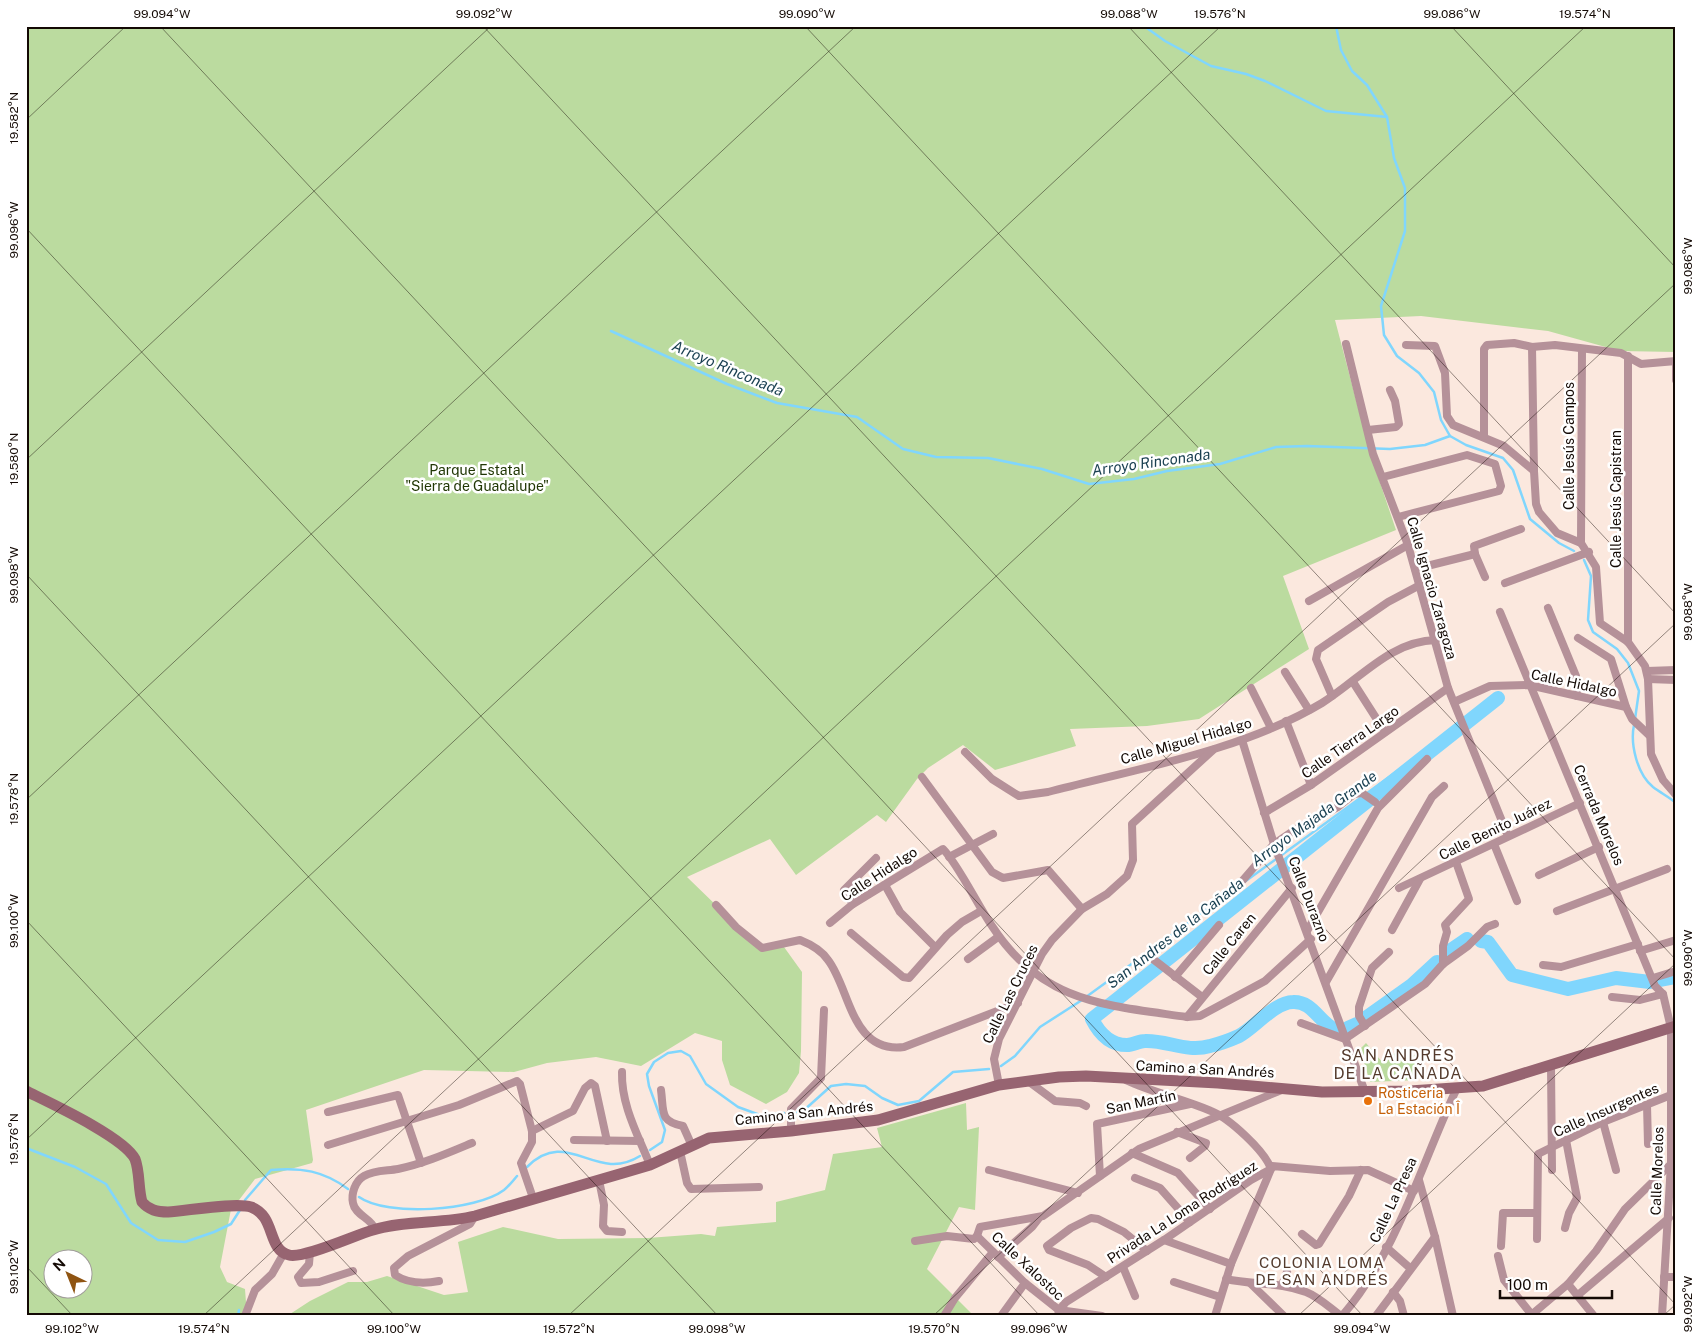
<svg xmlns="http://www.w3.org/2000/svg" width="1702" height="1342" font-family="'Public Sans',sans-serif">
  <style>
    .green { fill: #bbdb9f; fill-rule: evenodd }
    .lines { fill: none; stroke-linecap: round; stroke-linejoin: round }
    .stream { stroke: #80d6fd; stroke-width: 2.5 }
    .river { stroke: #80d6fd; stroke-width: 14 }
    .street { stroke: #b59199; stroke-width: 8 }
    .secondary { stroke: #976471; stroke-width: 11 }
    .ticks { fill: none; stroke: #130904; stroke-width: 1; stroke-opacity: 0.45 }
    .food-dot { fill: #e8710a; stroke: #fff; stroke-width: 2 }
    .labels { text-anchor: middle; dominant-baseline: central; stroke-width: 5; stroke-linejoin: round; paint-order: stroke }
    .street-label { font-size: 14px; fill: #130904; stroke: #fff }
    .park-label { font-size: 14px; fill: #213705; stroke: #fff }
    .food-label { font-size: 14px; fill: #c56008; stroke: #fff; text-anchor: start }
    .water-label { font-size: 15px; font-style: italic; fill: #193f50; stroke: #fff }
    .neighbourhood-label { font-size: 15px; letter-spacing: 1px; fill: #543b2d; stroke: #fff }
    .quarter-label { font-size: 16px; letter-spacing: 1px; fill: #543b2d; stroke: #fff }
    .neatline { fill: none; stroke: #130904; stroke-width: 2 }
    .ticks-label { font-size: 12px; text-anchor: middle; fill: #130904 }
  </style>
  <rect width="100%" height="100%" fill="#fbe8de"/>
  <g class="green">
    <path d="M26 26H1676V352L1620 351 1548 331 1421 316 1335 320 1370 453 1396 530 1283 576 1309 649 1199 719 1147 726 1070 729 1076 746 995 770 963 745 928 768 917 779 886 822 877 815 796 875 770 839 687 877 756 944 784 947 802 972 801 1051 799 1073 787 1092 766 1104 730 1085 722 1060V1041L695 1033 641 1066 596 1057 547 1063 514 1072 424 1070 306 1110 313 1160 312 1163 255 1179 236 1204H232L220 1267 227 1282 245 1289 247 1316H26ZM52 1260H82V1290H52Z"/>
    <path d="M1366 1043 1383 1063 1395 1053 1402 1062 1416 1054 1418 1080 1370 1082 1360 1049Z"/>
    <path d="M966 1103 967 1130 979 1127 975 1210 959 1207 927 1269 974 1316H287L310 1301 348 1282H367L387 1276 444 1295 468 1292 458 1242 503 1227 558 1239 648 1238 701 1234 715 1236 717 1227 776 1222V1202L825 1190 833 1154 882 1147 877 1128Z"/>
  </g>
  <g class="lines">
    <g class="stream">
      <path d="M1144 26 1165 41 1211 66 1246 74 1265 81 1326 111 1387 117"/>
      <path d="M1336 26 1341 50 1352 71 1367 85 1387 117 1394 158 1405 188V231L1381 306 1384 335 1397 356 1419 373 1434 392 1441 420 1450 436 1466 445 1503 458 1513 470 1530 519 1559 543 1574 551"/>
      <path d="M611 331 727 384 777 403 857 417 903 449 936 457 988 458 1042 469 1089 484 1134 479 1167 471 1220 464 1276 447 1307 446 1390 449 1425 445 1450 436"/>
      <path d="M1584 560 1591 576 1588 620 1593 632 1617 649 1628 663 1639 691 1635 719"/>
      <path d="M1634 725C1630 744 1637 774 1653 787 1661 793 1669 797 1676 803"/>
      <path d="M1086 997 1498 698"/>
      <path d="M1001 1066 1015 1056 1040 1027 1082 1000"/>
      <path d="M797 1112H802L831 1086 846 1084 865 1086 882 1098 898 1105 919 1101 953 1072 989 1069"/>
      <path d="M26 1148 75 1167 106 1184 131 1223 158 1240 185 1242 214 1232 231 1224 240 1210"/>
      <path d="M650 1150 662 1142 665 1130 649 1086 647 1074 654 1062 668 1053 681 1051 690 1056 706 1084 738 1107 760 1115 784 1113"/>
      <path d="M527 1167C568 1126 595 1184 640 1156"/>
      <path d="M359 1197C387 1217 476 1211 504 1190 509 1186 513 1181 517 1176"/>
      <path d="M245 1200 271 1170C301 1167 324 1171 348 1189"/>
      <path d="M238 1316 239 1310"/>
    </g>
    <g class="river">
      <path d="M1481 941 1488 942 1512 975 1568 989 1616 978 1650 982 1676 977"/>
      <path d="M1448 952 1467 939"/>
      <path d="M1367 1017 1412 985 1437 962"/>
      <path d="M1348 1028 1357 1024"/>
      <path d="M1336 1030C1320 1024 1313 1001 1293 1002 1275 1002 1254 1028 1239 1036 1230 1040 1219 1044 1210 1046 1187 1053 1167 1040 1145 1041 1139 1041 1133 1045 1127 1045 1110 1045 1099 1033 1092 1019L1498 698"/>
    </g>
    <g class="street">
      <path d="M1346 344 1373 454 1408 545 1448 688 1508 836"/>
      <path d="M1406 345 1435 346 1445 373 1447 416 1453 425 1504 446 1534 471 1536 504 1539 512 1557 533 1581 543 1596 567 1600 623 1628 642 1645 666 1648 679 1651 754 1663 780 1676 795"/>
      <path d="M1532 347 1534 471"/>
      <path d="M1676 361V380"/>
      <path d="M1368 430 1396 427 1399 424 1395 401 1390 390"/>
      <path d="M1484 436V349L1487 345 1514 343 1532 347 1555 345 1621 353 1641 364 1676 361"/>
      <path d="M1383 477 1467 455 1495 464 1501 486 1499 491 1398 517"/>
      <path d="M1581 543 1582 349"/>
      <path d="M1415 569 1475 554"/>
      <path d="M1485 577 1475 554 1474 546 1521 529"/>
      <path d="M1505 583 1589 552"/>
      <path d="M1309 601 1408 545"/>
      <path d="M1548 608 1576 676 1577 696"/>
      <path d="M1500 612 1655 986 1663 994 1671 1028V1163L1662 1316"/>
      <path d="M1578 638 1611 659 1626 707"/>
      <path d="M1628 642V356"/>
      <path d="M1647 671 1676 670"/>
      <path d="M1285 672 1309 710"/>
      <path d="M1648 679 1676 680"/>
      <path d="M1353 682 1385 732"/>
      <path d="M1251 688 1271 728"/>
      <path d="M1332 696 1316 659 1318 650 1388 602 1420 585"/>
      <path d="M1454 702 1490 686 1529 685 1626 707 1632 719 1649 735"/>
      <path d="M1286 721 1311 785"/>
      <path d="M1242 740 1274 844 1365 1092"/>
      <path d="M965 752 992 779 1019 796 1048 792C1136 769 1244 750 1322 703 1359 680 1390 641 1436 640"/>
      <path d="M922 777 992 872 1003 878 1048 870 1082 909"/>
      <path d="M1264 813 1311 785 1448 688"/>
      <path d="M1494 844 1517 901"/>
      <path d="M949 857 993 834"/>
      <path d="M1539 875 1599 847"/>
      <path d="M1243 880 1274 844 1299 827 1338 807 1354 794 1362 793 1375 802"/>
      <path d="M885 885 900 912 935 947"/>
      <path d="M1399 888 1580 803"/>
      <path d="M853 904 844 890 876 858"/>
      <path d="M716 905 736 927 762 948 800 940C810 944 822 951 828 960 850 988 851 1054 904 1047L1018 1003"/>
      <path d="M1557 911 1667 869"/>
      <path d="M830 923 853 904 943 849C958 864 978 906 992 926 1042 1003 1104 1005 1187 1017L1200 1016 1265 981 1311 939"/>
      <path d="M1392 930 1420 879"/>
      <path d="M1307 931 1378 808 1427 759"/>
      <path d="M851 933 903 977 909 978 947 935 962 922 981 911"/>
      <path d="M1640 951 1676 940"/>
      <path d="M1149 956 1202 997"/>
      <path d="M968 959 998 937"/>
      <path d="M1443 964V946L1447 932 1445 925 1469 899 1456 862"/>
      <path d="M1543 965 1561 967 1638 944"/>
      <path d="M1175 977 1219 925"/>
      <path d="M1653 978 1676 971"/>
      <path d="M1326 982 1432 797 1444 786"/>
      <path d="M1612 997 1640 1000 1663 994"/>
      <path d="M1187 1017 1292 888"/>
      <path d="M1301 1023 1345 1039 1425 984 1443 964 1468 946 1487 927 1495 924"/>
      <path d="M1365 1026 1359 1016V1007L1372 968 1389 952"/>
      <path d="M1551 1066 1552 1170"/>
      <path d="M622 1072C621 1105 638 1135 650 1165"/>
      <path d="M1126 1080C1154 1093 1183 1099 1211 1111 1229 1118 1265 1151 1271 1169L1231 1264 1215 1316"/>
      <path d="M1028 1081 1055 1101 1080 1103 1086 1106"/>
      <path d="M999 1085 994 1059 999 1039 1042 954 1052 940 1082 909 1107 894 1127 876 1133 860 1132 824 1213 750"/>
      <path d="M661 1090C664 1112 659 1121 683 1126L692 1146"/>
      <path d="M1647 1105 1648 1144"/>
      <path d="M328 1112 398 1095 421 1163"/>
      <path d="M1603 1122 1616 1170"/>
      <path d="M532 1131 573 1111 585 1088 591 1083 595 1086 607 1141"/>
      <path d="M791 1131V1109L821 1078 824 1010"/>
      <path d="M1177 1132 1206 1143 1205 1146 1190 1158"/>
      <path d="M574 1140 640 1141"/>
      <path d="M328 1145 459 1105 517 1081 520 1084 532 1131V1142L521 1163 533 1198"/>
      <path d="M680 1151 687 1183 691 1189 759 1187"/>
      <path d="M1132 1153 1178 1173 1210 1209"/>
      <path d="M989 1170 1078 1193"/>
      <path d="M1100 1176 1097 1124 1190 1104"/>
      <path d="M1135 1178 1160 1188 1190 1222"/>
      <path d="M599 1180 604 1205 603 1226 607 1231 622 1232"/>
      <path d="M1419 1180 1435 1237 1453 1316"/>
      <path d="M1565 1228 1569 1213 1577 1198 1566 1140"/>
      <path d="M375 1229C371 1218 355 1215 353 1203 351 1194 355 1181 364 1176 374 1170 387 1171 398 1169 423 1164 448 1153 472 1143"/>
      <path d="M1302 1234 1316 1245 1319 1244 1349 1196 1361 1170"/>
      <path d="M977 1236 980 1227 1043 1216 1139 1149 1284 1089"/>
      <path d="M977 1236 1025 1283 1059 1310"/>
      <path d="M1537 1239 1538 1154 1603 1122 1671 1095"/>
      <path d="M1164 1240 1231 1264"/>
      <path d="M915 1241 947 1236 974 1239 977 1236"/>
      <path d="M1501 1246 1503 1213H1537"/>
      <path d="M1386 1247 1410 1268"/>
      <path d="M310 1252 309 1264 298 1277 301 1283 319 1282 353 1271"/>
      <path d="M1498 1256 1504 1280 1532 1315"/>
      <path d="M998 1257 1032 1227 1039 1218"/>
      <path d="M1123 1267 1135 1296"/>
      <path d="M1106 1277 1088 1265 1049 1250 1047 1246 1071 1228 1091 1218 1098 1219 1124 1232 1147 1251"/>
      <path d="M1664 1277H1676"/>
      <path d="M1226 1279C1253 1285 1280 1282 1306 1292 1319 1297 1330 1308 1341 1316"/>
      <path d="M439 1281C424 1284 409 1284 395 1275L394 1268 408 1256 470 1224 475 1216"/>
      <path d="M1174 1282 1220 1297"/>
      <path d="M1251 1284 1284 1316"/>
      <path d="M1568 1284 1594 1316"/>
      <path d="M1282 1285 1287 1272"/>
      <path d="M1393 1292 1400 1301 1404 1316"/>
      <path d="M1578 1295 1669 1218"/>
      <path d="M1059 1310 1102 1316"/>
      <path d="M245 1316 255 1290 272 1274 284 1253"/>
      <path d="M944 1316 955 1298 993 1252"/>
      <path d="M1001 1316 1025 1283"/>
      <path d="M1058 1316 1059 1310 1066 1302 1164 1240 1251 1180 1271 1169 1272 1166 1330 1171 1368 1170 1414 1191"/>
      <path d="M1342 1316C1398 1251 1421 1164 1457 1088"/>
      <path d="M1376 1316 1435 1237"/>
      <path d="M1530 1316 1568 1284 1596 1251 1625 1209 1673 1162"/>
    </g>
    <path class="secondary" d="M26 1091C50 1103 124 1137 135 1159 140 1172 138 1188 142 1202 149 1210 157 1212 168 1212 186 1211 236 1202 251 1207 276 1216 267 1250 289 1255 304 1259 355 1235 373 1230 405 1220 442 1224 475 1216L623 1173 650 1165 709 1138 791 1131 878 1120 999 1085 1059 1077 1086 1076 1218 1083 1322 1092 1410 1091 1483 1086 1676 1026"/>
  </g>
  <path class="ticks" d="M160 26 1363 1316M483 26 1676 1305M805 26 1676 960M1128 26 1676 614M1451 26 1676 268M26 120 126 26M26 228 1040 1316M26 460 491 26M26 574 718 1316M26 800 856 26M26 920 395 1316M26 1140 1221 26M26 1266 73 1316M203 1316 1586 26M568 1316 1676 283M933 1316 1676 623M1298 1316 1676 963M1663 1316 1676 1304"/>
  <circle class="food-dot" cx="1368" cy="1101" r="5"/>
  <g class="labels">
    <g class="street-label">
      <text transform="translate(1569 446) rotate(-90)">Calle Jesús Campos</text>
      <text transform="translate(1616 499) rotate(-90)">Calle Jesús Capistran</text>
      <text transform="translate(1432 588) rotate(74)">Calle Ignacio Zaragoza</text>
      <text transform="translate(1574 683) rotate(12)">Calle Hidalgo</text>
      <text transform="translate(1186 741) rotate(-16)">Calle Miguel Hidalgo</text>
      <text transform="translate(1350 742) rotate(-35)">Calle Tierra Largo</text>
      <text transform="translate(1599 815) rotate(67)">Cerrada Morelos</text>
      <text transform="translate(1495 829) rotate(-26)">Calle Benito Juárez</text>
      <text transform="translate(879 874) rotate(-33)">Calle Hidalgo</text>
      <text transform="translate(1309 899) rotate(69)">Calle Durazno</text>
      <text transform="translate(1229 944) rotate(-51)">Calle Caren</text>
      <text transform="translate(1010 994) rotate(-64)">Calle Las Cruces</text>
      <text transform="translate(1205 1069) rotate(3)">Camino a San Andrés</text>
      <text transform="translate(1141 1102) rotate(-12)">San Martín</text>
      <text transform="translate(1606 1110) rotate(-24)">Calle Insurgentes</text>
      <text transform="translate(804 1113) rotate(-6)">Camino a San Andrés</text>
      <text transform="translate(1657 1171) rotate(-88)">Calle Morelos</text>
      <text transform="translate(1393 1200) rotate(-65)">Calle La Presa</text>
      <text transform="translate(1182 1212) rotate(-33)">Privada La Loma Rodríguez</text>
      <text transform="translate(1028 1266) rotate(43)">Calle Xalostoc</text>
    </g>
    <g class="park-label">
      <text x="477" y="470">Parque Estatal<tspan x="477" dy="16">"Sierra de Guadalupe"</tspan></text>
    </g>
    <g class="food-label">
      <text x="1378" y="1093">Rosticeria<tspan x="1378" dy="16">La Estación Î</tspan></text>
    </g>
    <g class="water-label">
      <text transform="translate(728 368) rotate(23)">Arroyo Rinconada</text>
      <text transform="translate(1151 462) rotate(-8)">Arroyo Rinconada</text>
      <text transform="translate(1314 818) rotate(-36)">Arroyo Majada Grande</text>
      <text transform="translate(1175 933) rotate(-38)">San Andres de la Cañada</text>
    </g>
    <g class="neighbourhood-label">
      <text x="1322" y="1262">COLONIA LOMA<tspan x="1322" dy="17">DE SAN ANDRÉS</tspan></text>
    </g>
    <g class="quarter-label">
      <text x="1398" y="1055">SAN ANDRÉS<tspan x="1398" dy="18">DE LA CAÑADA</tspan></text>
    </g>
  </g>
  <rect width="1702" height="1342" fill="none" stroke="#ffffff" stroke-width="55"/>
  <g transform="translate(68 1274) rotate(317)"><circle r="24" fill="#ffffff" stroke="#a19d9b"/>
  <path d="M0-4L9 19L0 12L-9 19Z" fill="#8f5412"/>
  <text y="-8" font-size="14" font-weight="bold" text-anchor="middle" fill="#130904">N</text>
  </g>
  <path d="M1500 1290v8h112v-8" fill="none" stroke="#130904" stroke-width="2.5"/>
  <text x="1507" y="1290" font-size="15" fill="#130904" stroke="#ffffff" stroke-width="4" paint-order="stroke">100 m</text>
  <rect x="28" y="28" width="1646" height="1286" class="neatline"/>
  <g class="ticks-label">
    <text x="162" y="18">99.094°W</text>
    <text x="484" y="18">99.092°W</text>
    <text x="807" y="18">99.090°W</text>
    <text x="1129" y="18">99.088°W</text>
    <text x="1220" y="18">19.576°N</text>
    <text x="1452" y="18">99.086°W</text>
    <text x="1585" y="18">19.574°N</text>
    <text transform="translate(14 118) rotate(-90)" y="4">19.582°N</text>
    <text transform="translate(14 230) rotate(-90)" y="4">99.096°W</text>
    <text transform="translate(1688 266) rotate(-90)" y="4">99.086°W</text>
    <text transform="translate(14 459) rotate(-90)" y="4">19.580°N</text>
    <text transform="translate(14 575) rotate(-90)" y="4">99.098°W</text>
    <text transform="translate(1688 612) rotate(-90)" y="4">99.088°W</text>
    <text transform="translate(14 799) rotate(-90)" y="4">19.578°N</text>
    <text transform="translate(14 921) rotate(-90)" y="4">99.100°W</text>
    <text transform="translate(1688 958) rotate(-90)" y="4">99.090°W</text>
    <text transform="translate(14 1139) rotate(-90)" y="4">19.576°N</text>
    <text transform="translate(14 1267) rotate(-90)" y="4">99.102°W</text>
    <text transform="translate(1688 1304) rotate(-90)" y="4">99.092°W</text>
    <text x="72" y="1333">99.102°W</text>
    <text x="204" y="1333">19.574°N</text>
    <text x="394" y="1333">99.100°W</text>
    <text x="569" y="1333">19.572°N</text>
    <text x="717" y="1333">99.098°W</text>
    <text x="934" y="1333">19.570°N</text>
    <text x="1039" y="1333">99.096°W</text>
    <text x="1362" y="1333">99.094°W</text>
  </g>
</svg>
